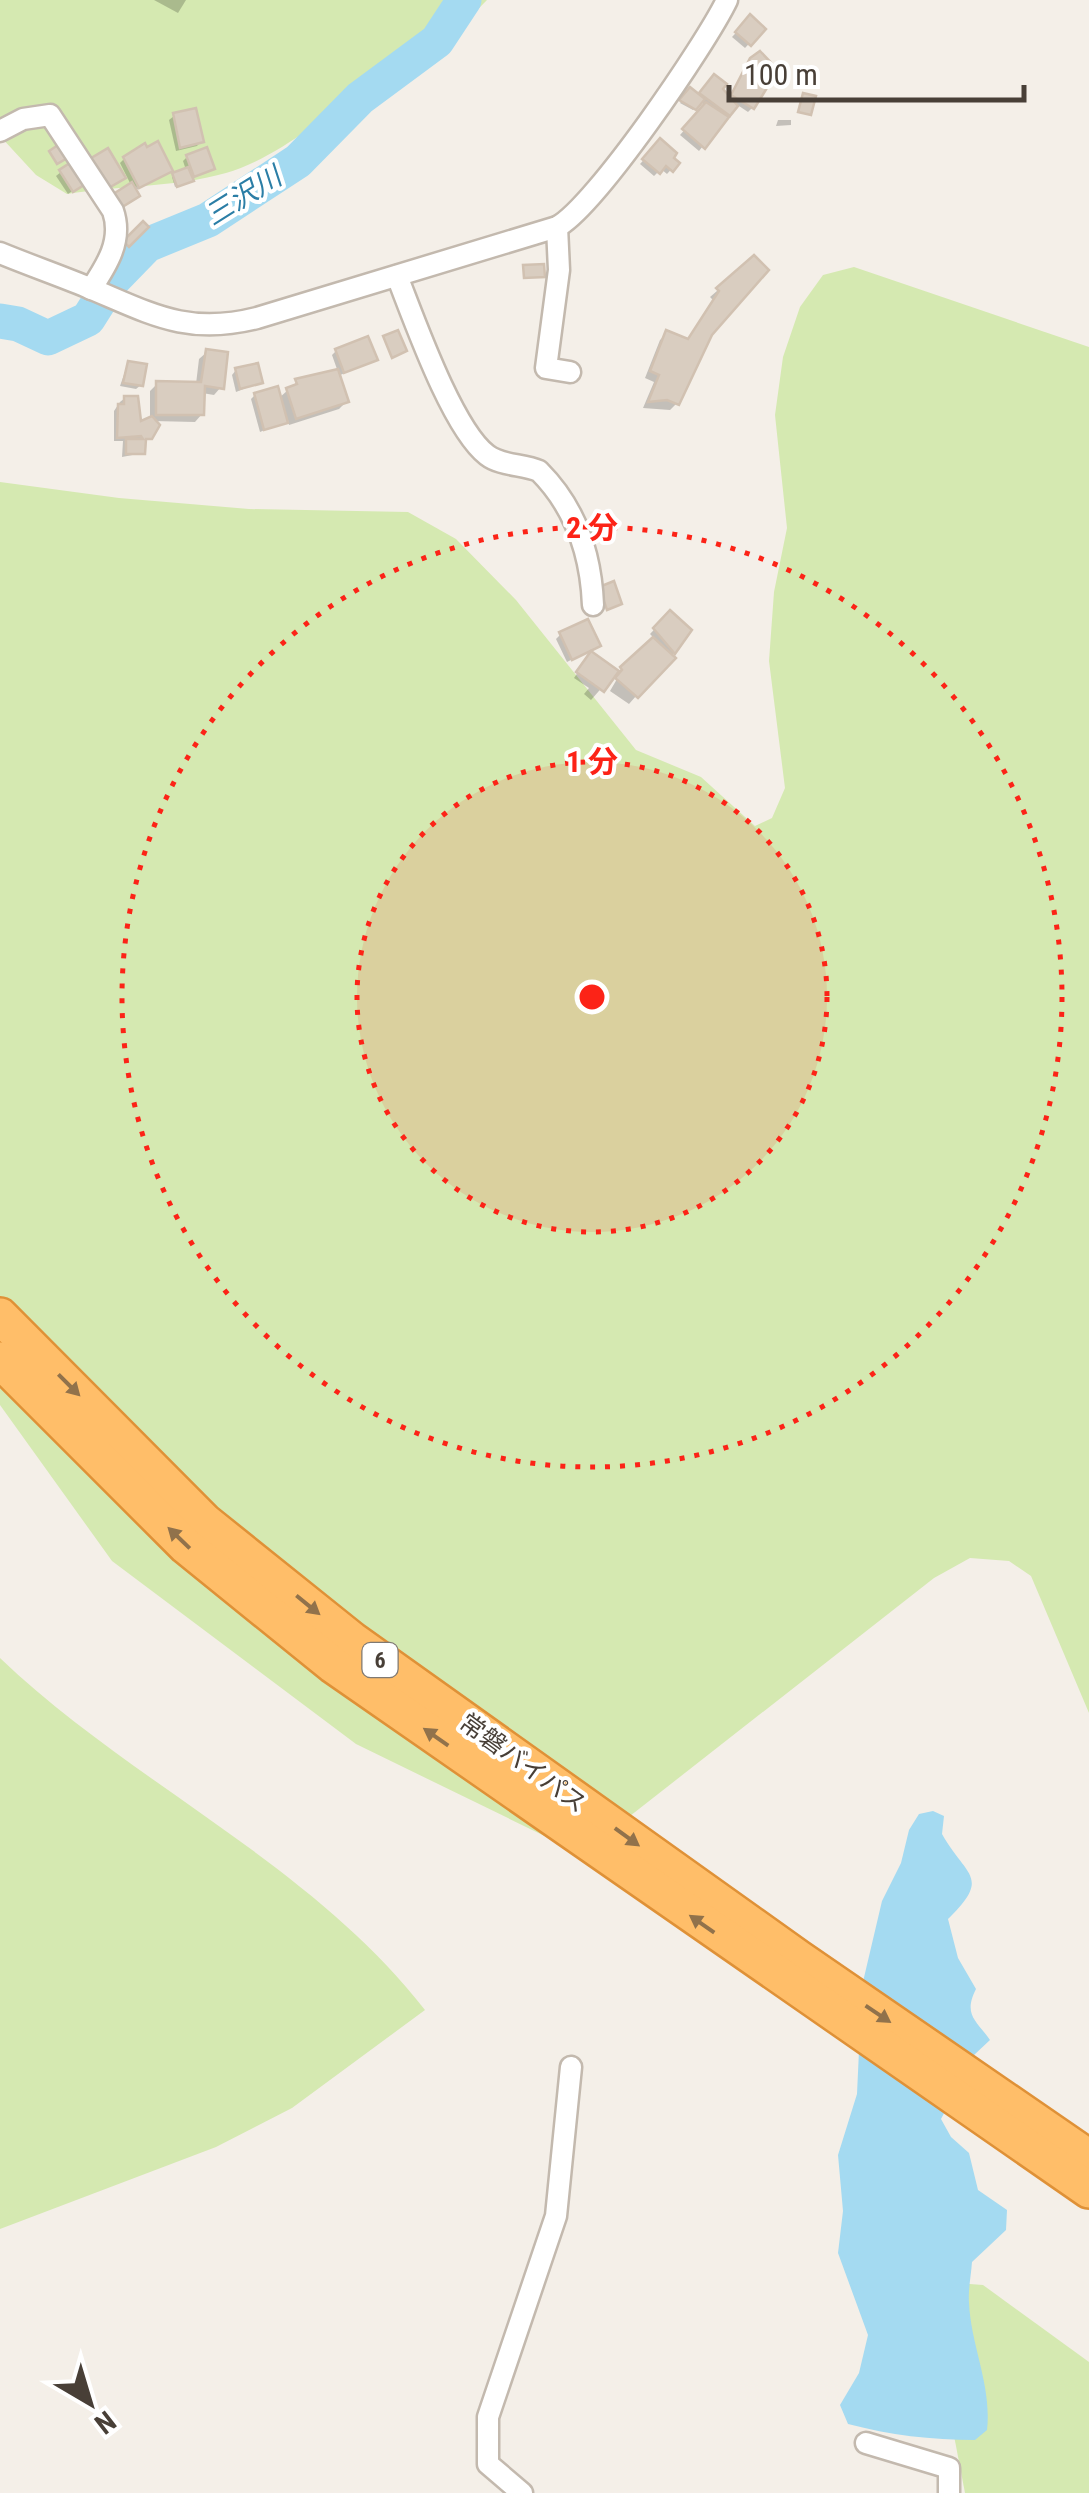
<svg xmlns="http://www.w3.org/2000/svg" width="1089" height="2493" font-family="'Roboto Condensed','Noto Sans JP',sans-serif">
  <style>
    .green { fill: #d5e9b1 }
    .water { fill: #a4daf1 }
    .shadow { fill: #0003 }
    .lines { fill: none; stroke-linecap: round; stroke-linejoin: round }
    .river { stroke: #a4daf1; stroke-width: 35 }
    .building { fill: #d9cdc0; stroke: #d1c1b1; stroke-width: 2.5 }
    .street-casing { stroke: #c3b9ae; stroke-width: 25 }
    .highway-casing { stroke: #df9137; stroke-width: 40 }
    .street { stroke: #fff; stroke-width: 20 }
    .highway { stroke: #ffbe69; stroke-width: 35 }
    .oneway { fill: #91724b }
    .ring { fill: none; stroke: #fc2317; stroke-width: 5; stroke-dasharray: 5 10 }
    .labels { text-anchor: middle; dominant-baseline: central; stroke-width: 8; stroke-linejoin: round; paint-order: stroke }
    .shield { fill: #fff; stroke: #7f7973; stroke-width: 2.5 }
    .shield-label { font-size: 22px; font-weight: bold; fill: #483f37 }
    .street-label { font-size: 25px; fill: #483f37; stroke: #fff }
    .water-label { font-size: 28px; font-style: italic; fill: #2b7ea6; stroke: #fff }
    .centre { fill: #fc2317; stroke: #fff; stroke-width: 5 }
    .ring-label { font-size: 30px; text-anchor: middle; font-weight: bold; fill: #fc2317; stroke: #fff; stroke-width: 8; stroke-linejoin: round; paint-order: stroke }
  </style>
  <rect width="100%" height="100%" fill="#f4efe8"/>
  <g class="green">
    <path d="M0 0H487C451 38 406 62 363 91 325 117 271 161 226 173 173 188 120 185 67 194L36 175 0 136Z"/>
    <path d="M854 267 1089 347V1713L1031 1576 1009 1561 970 1558 934 1578 607 1834 561 1844 356 1744 112 1561 0 1405V482L119 498 249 509 408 512 456 539 516 600 636 750 701 777 755 826 772 818 785 788 769 661 774 592 787 528 775 415 783 357 800 307 823 275Z"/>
    <path d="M0 1658C133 1785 311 1863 425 2010L292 2108 216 2147 0 2229Z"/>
    <path d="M943 2282 983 2285 1089 2362V2493H965L946 2394Z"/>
  </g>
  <path class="water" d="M933 1811 944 1816 942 1834C966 1877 992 1876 948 1919L958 1958 976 1989C963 2015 976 2020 990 2040L974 2055 941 2119 951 2137 969 2153 978 2190 1007 2210 1006 2230 972 2262C971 2276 968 2290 969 2303 971 2346 992 2386 987 2430L975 2440C931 2440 890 2435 848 2424L840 2405 859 2373 868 2335 838 2253 843 2211 838 2155 857 2094 862 1986 882 1901 901 1863 909 1830 919 1814Z"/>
  <g class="shadow">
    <path d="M154 0H186L178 13Z"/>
    <path d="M750 18 763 29 745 48 732 37Z"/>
    <path d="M747 66 752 108 748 112 736 104 699 151 680 135 706 106 700 101 693 110 680 103 689 92 698 97 714 77 729 99Z"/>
    <path d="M174 116 201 141 197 146 176 151 169 120Z"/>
    <path d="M778 120H791V125L776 126Z"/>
    <path d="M660 142 677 163 667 174 661 169 654 176 640 164Z"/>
    <path d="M187 157 212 168 175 187 172 177 186 170 183 161Z"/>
    <path d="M124 159 170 171 134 191 120 163Z"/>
    <path d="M61 172 80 186 68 194 56 176Z"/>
    <path d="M754 259 710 333 677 403 670 410 643 408 654 382 645 378 660 340 667 333 687 341 713 300 710 297Z"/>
    <path d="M336 351 375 360 338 376 346 402 339 409 289 425 288 420 260 432 251 399 255 395 279 398 297 382 338 372 332 355Z"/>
    <path d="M207 352 221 387 214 395 202 393V414L195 422 153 421 143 453 122 457 123 441H114V411L120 402 125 398 140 425 150 420V391L157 384H196L199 359Z"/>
    <path d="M128 363 141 385 136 389 120 386Z"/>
    <path d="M236 370 261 382 236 392 232 375Z"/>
    <path d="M670 613 681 645 629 704 610 691 617 679 613 675 591 700 584 694 589 688 574 678 587 659 617 673 655 639 650 634Z"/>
    <path d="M560 635 598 646 567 662 556 639Z"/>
  </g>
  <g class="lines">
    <path class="river" d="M0 321 18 324 48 338 88 319 112 281 147 245 208 220 298 161 360 98 437 41 464 0"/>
  </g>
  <g class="building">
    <path d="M750 14 766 29 751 46 735 32Z"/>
    <path d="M760 51 778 70 754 109 731 95 750 58Z"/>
    <path d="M714 74 727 84 723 89 738 106 730 116 699 93Z"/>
    <path d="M690 87 705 99 696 110 679 100Z"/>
    <path d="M803 93 816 96 811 115 798 112Z"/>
    <path d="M706 102 729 117 705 149 682 129Z"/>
    <path d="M196 108 204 142 180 148 173 113Z"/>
    <path d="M660 138 677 153 674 158 680 163 673 172 666 166 660 174 642 159Z"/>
    <path d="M158 141 173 171 139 188 123 157 145 143 147 147Z"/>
    <path d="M61 143 69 157 57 164 49 151Z"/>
    <path d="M207 147 215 169 194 177 186 155Z"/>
    <path d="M108 148 126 178 105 190 88 160Z"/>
    <path d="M73 161 87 183 73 192 59 170Z"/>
    <path d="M188 167 194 181 177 187 172 173Z"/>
    <path d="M132 182 140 196 119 209 110 196Z"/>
    <path d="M143 221 149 227 129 247 123 241Z"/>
    <path d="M754 255 769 270 712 335 679 405 667 400 648 402 659 375 650 371 666 330 688 339 719 291 716 288Z"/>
    <path d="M544 264 545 277 524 278 523 265Z"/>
    <path d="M398 330 407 351 392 358 383 336Z"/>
    <path d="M368 336 378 360 344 373 335 349Z"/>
    <path d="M206 349 228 352 224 389 205 386 204 415H156V381L201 382Z"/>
    <path d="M128 361 147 364 143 386 123 383Z"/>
    <path d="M258 363 263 383 240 389 235 368Z"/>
    <path d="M338 369 349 402 296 419 286 388 297 384 295 379Z"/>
    <path d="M278 386 288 423 264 430 254 393Z"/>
    <path d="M124 396H138L141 421 152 416 160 425 152 439H146L145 454H126V439H143L141 436 117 438 118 404H124Z"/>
    <path d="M614 581 622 604 607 610 599 587Z"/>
    <path d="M670 610 692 630 675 654 653 628Z"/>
    <path d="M588 619 601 646 572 660 559 632Z"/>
    <path d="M653 637 676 658 638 698 615 678 622 670 620 667Z"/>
    <path d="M591 651 619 671 604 692 576 672Z"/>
  </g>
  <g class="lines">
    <defs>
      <g id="street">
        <path d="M0 131 23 119 50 115 113 211C123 240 107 265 91 289"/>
        <path d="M557 227 559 270 546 368 570 372"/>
        <path d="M0 253C29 265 58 275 87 287 150 313 186 336 257 318L557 227C595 207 706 44 727 0"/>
        <path d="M397 276C414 319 452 428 487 455 501 466 523 464 539 471 576 508 591 555 593 605"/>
        <path d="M866 2443 949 2468V2493"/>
        <path d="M522 2493 488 2464V2417L556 2216 571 2067"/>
      </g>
      <g id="highway">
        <path d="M0 1316 205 1522 352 1640 798 1958 1089 2158"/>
        <path d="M0 1360 186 1546 333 1665 1089 2190"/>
      </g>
    </defs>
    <use href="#street" class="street-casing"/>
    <use href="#highway" class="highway-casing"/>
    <use href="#street" class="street"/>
    <use href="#highway" class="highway"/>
  </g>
  <defs><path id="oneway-solid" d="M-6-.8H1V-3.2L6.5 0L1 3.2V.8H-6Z" transform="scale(2.5)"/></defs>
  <g class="oneway">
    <use href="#oneway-solid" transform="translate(69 1385) rotate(45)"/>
    <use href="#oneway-solid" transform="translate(179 1538) rotate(-136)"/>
    <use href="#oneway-solid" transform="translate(308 1605) rotate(39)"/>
    <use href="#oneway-solid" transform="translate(436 1737) rotate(-145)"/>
    <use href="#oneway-solid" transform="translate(627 1837) rotate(36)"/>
    <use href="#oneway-solid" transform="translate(702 1924) rotate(-145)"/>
    <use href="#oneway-solid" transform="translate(878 2014) rotate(34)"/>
  </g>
  <circle cx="592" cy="997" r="235" fill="#fc2317" fill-opacity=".12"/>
  <g class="ring">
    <circle cx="592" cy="997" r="235"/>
    <circle cx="592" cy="997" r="470"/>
  </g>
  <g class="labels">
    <rect class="shield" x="362.5" y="1643" width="35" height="34" rx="8"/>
    <g class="shield-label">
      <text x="380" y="1660">6</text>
    </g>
    <g class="street-label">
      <text transform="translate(523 1763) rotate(36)">常磐バイパス</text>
    </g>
    <g class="water-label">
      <text transform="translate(243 196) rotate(-32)">三沢川</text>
    </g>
  </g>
  <circle cx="592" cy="997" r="15" class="centre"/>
  <g class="ring-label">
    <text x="592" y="538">2 分</text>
    <text x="592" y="772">1 分</text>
  </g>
  <g transform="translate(90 2403) rotate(142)" stroke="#ffffff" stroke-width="8" paint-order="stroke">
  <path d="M0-8L18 38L0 25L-18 38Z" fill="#483f37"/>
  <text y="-15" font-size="28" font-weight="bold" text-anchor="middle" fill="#483f37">N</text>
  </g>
  <path d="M729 85v15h295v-15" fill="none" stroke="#483f37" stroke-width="5"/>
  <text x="744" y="85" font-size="30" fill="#483f37" stroke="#ffffff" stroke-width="8" paint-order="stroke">100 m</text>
</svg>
